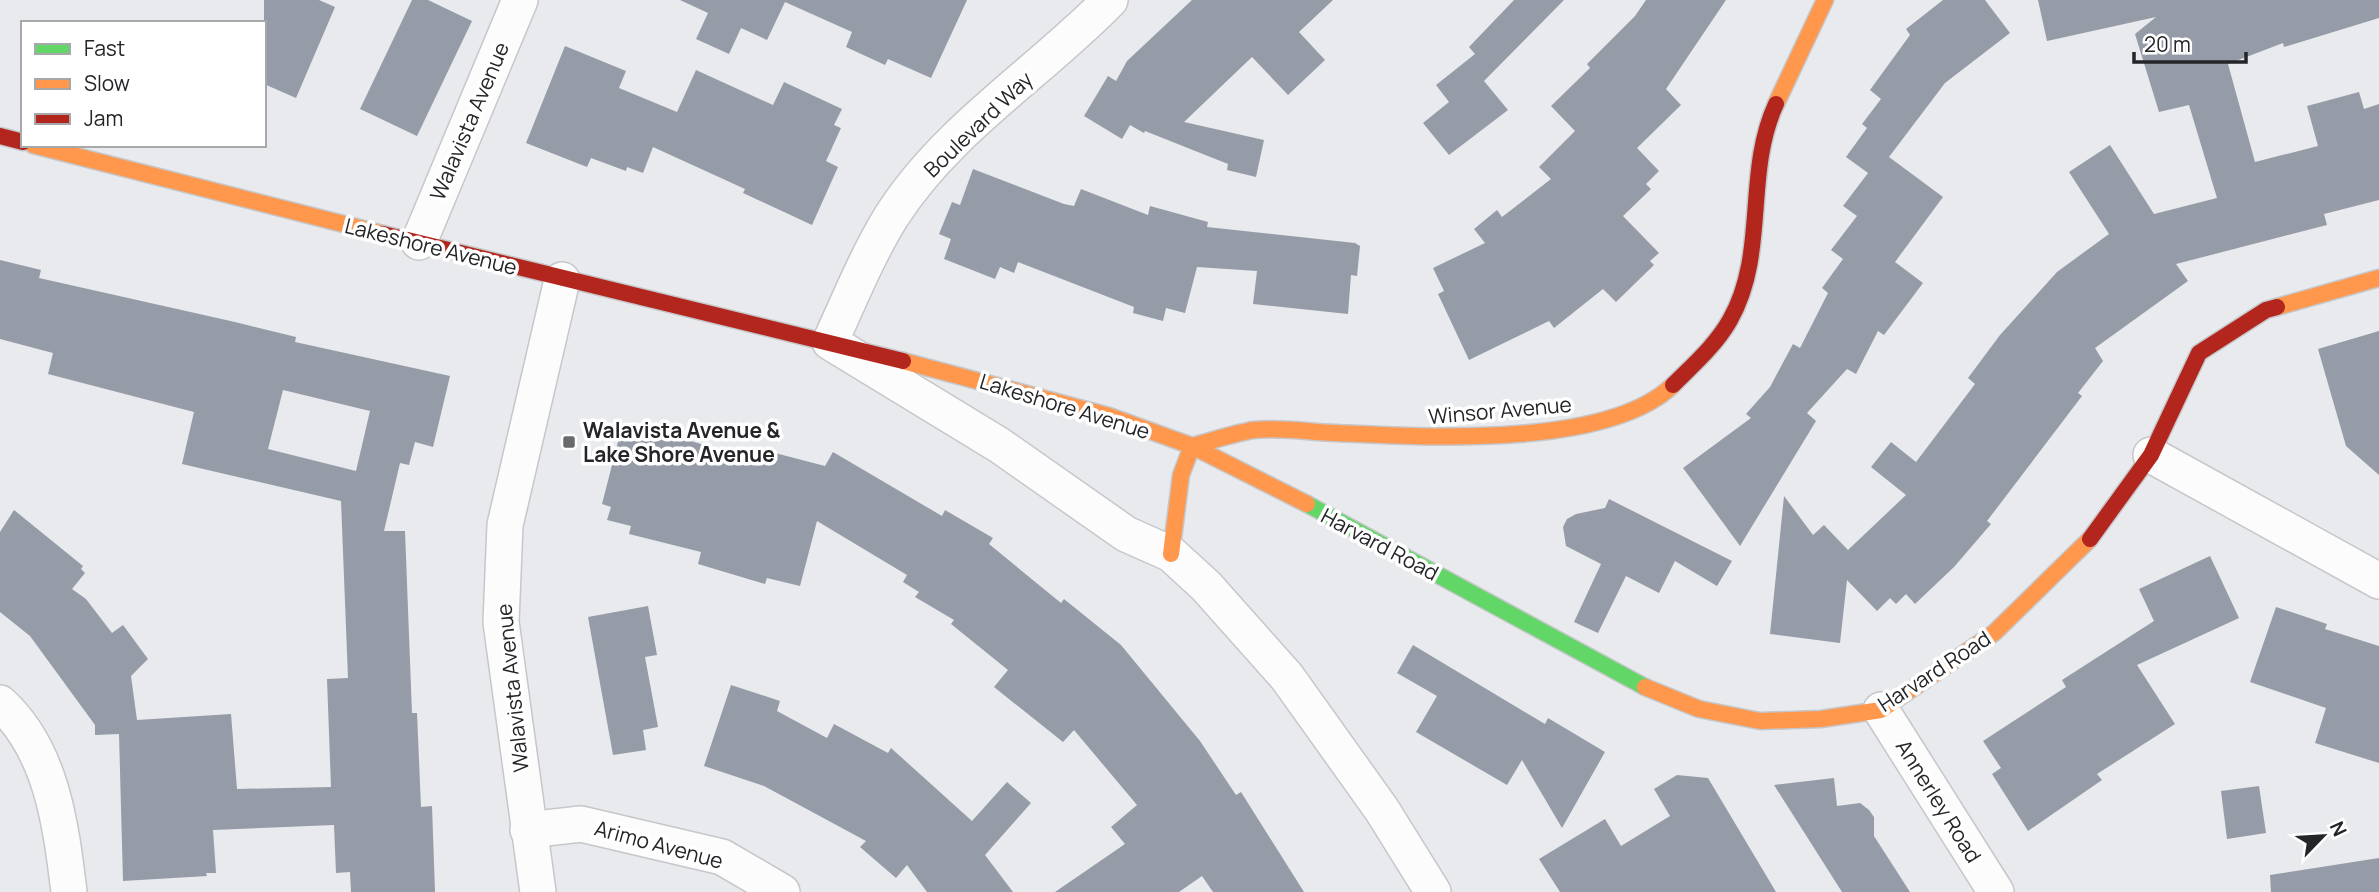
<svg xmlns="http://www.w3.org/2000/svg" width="2379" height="892" font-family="Manrope,sans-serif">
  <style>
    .building { fill: #959ca8; fill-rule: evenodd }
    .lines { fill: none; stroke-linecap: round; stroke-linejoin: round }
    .street-casing { stroke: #c5c7ca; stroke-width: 38 }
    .fast-casing { stroke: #c5c7ca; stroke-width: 19 }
    .slow-casing { stroke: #c5c7ca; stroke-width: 19 }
    .jam-casing { stroke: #c5c7ca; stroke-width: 19 }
    .street { stroke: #fcfcfc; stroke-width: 35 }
    .fast { stroke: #63d668; stroke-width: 16 }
    .slow { stroke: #ff974d; stroke-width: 16 }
    .jam { stroke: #b3261e; stroke-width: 16 }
    .poi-dot { fill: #696a6d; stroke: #fff; stroke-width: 2.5 }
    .labels { text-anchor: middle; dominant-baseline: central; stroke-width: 7; stroke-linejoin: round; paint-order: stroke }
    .street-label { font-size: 21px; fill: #242528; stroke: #fff }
    .poi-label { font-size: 21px; font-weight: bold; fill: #242528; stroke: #fff; text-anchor: start }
  </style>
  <rect width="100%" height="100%" fill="#e8eaed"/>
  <g class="building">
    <path d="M264 0H319L335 7 296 98 264 84Z"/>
    <path d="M412 0H428L472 21 417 136 360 109Z"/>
    <path d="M680 0H967L931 78 888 59 885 65 846 47 852 32 785 2 767 40 741 28 729 54 696 39 708 13Z"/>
    <path d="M1192 0H1333L1299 32 1325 60 1288 95 1252 57 1184 122 1264 140 1256 177 1227 170 1228 164 1145 131 1144 133 1130 125 1122 139 1084 116 1108 76 1116 81 1127 61Z"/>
    <path d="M1514 0H1564L1484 81 1508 110 1449 155 1423 123 1449 102 1436 85 1475 54 1469 47Z"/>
    <path d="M1646 0H1726L1666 89 1681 105 1637 148 1659 171 1646 184 1651 189 1623 216 1659 253 1650 261 1654 265 1616 302 1603 289 1554 328 1549 321 1469 360 1438 294 1444 291 1433 268 1485 243 1474 229 1497 210 1502 217 1551 179 1539 167 1575 131 1551 106 1590 68 1587 64 1635 16Z"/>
    <path d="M1943 0H1985L2010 33 1945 83 1889 157 1943 197 1895 262 1923 283 1884 335 1878 331 1856 374 1847 369 1807 413 1816 421 1740 546 1683 468 1751 418 1746 414 1770 387 1793 344 1800 348 1828 293 1822 288 1843 259 1831 250 1857 216 1843 206 1868 173 1846 157 1867 128 1862 124 1881 99 1870 90 1910 35 1906 29Z"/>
    <path d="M2038 0H2379V18L2284 47 2283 43 2228 64 2255 162 2318 146 2307 106 2359 92 2364 109 2379 104V200L2324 214 2327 225 2176 264 2188 281 2095 348 2103 361 2078 393 2082 396 1987 521 1991 524 1954 567 1915 604 1906 594 1896 604 1890 598 1877 611 1847 580 1840 643 1770 634 1784 496 1813 535 1824 525 1848 550 1906 495 1871 467 1891 442 1916 462 1975 384 1968 378 2000 335 2057 272 2109 234 2069 172 2110 145 2154 214 2217 198 2189 105 2159 112 2135 34 2156 17 2047 41Z"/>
    <path d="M565 46 626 71 619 88 677 112 696 70 773 105 784 82 842 109 834 125 841 128 826 161 838 167 812 225 743 193 745 189 653 147 643 173 627 167 626 171 591 158 587 167 526 143Z"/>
    <path d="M973 169 1064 204 1074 206 1081 189 1148 215 1150 206 1208 222 1207 227 1355 243 1360 246 1357 276 1351 275 1348 314 1253 304 1257 271 1197 267 1185 313 1166 308 1163 321 1133 313 1134 307 1018 262 1014 273 1000 267 995 279 944 259 951 239 939 234 952 202 960 205Z"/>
    <path d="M0 260 41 270 39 278 235 322 296 337 295 342 450 376 433 447 415 442 409 465 400 463 384 531H405L412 713H417L421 807 432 806 435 892H351L350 872 336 873 334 825 213 830 216 873H206L207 876 123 881 119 734 95 735V725L30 636 0 612V532L14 510 83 566 81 569 85 573 72 589 86 599 112 633 123 625 148 659 131 676 137 720 231 714 237 789 331 787 327 679 348 678 341 501 182 464 194 412 48 374 53 353 0 339ZM283 390 370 411 356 471 268 449Z"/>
    <path d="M2379 331V475L2346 446 2318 349Z"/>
    <path d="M657 431 772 465 775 453 825 466 833 452 942 516 945 510 993 538 989 544 1061 603 1064 599 1121 645 1200 741 1236 795 1241 792 1304 892H1213L1202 876 1179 892H1055L1125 844 1111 827 1137 805 1074 730 1063 742 994 687 1008 670 951 624 954 620 915 597 919 592 903 582 907 575 817 521 800 586 767 578 765 584 698 564 701 552 629 534 631 526 607 520 611 507 602 504 620 434 655 442Z"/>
    <path d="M1609 499 1732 561 1717 586 1675 561 1659 593 1626 576 1598 633 1574 622 1601 564 1566 546 1563 527 1567 519 1576 514 1605 508Z"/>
    <path d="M2210 556 2239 618 2137 665 2175 724 2097 774 2102 780 2028 831 1992 774 2001 768 1983 741 2066 687 2062 680 2154 621 2139 589Z"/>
    <path d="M648 606 657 655 645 657 658 727 643 730 646 750 613 755 588 617Z"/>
    <path d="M2276 607 2327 624 2325 629 2379 646V763L2315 743 2326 708 2250 682Z"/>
    <path d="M1413 645 1545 724 1548 718 1605 752 1562 828 1522 760 1507 785 1416 732 1437 696 1397 673Z"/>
    <path d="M731 685 780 701 777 711 827 738 834 724 888 753 891 748 972 821 1007 782 1031 803 985 855 1013 892H927L907 865 896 878 860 847 866 841 764 786 704 766Z"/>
    <path d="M1677 775 1708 778 1776 892H1560L1539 859 1605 819 1621 846 1670 816 1654 789Z"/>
    <path d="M1834 778 1837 806 1860 803 1869 810 1874 817V836L1910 892H1842L1774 785Z"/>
    <path d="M2259 786 2266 833 2227 839 2221 791Z"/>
    <path d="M2379 858V892H2271L2270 875Z"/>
  </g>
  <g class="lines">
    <defs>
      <g id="street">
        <path d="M1110 0C1039 73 947 129 891 217 867 256 849 301 830 342L999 445 1126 534 1171 554 1206 586 1287 677 1382 810 1433 892"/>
        <path d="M419 242 520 0"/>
        <path d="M2151 455 2379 581"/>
        <path d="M0 703C52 750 61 826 69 892"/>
        <path d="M1881 710 1996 892"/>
        <path d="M528 830 581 824 722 857 782 892"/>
        <path d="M538 892 501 622 505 525 562 280"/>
      </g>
      <path id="fast" d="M1307 504 1645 687"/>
      <g id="slow">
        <path d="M1776 104 1825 0"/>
        <path d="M33 145 383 234"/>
        <path d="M2277 307 2379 278"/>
        <path d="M903 361 1109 416 1192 446 1307 504"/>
        <path d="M1192 446C1212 441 1234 433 1254 430 1280 427 1309 432 1335 433 1422 437 1607 449 1673 385"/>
        <path d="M1171 554 1181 475 1192 446"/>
        <path d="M1645 687 1699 709 1760 721 1821 719 1881 710 1994 633 2090 539"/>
      </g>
      <g id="jam">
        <path d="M0 136 23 142"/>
        <path d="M383 234 903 361"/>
        <path d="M1673 385C1693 365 1716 345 1730 320 1768 253 1744 173 1776 104"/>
        <path d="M2090 539 2151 455 2199 353 2266 310 2277 307"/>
      </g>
    </defs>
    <use href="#street" class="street-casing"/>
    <use href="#fast" class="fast-casing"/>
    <use href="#slow" class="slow-casing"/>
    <use href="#jam" class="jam-casing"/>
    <use href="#street" class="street"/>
    <use href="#fast" class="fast"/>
    <use href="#slow" class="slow"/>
    <use href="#jam" class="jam"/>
  </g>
  <rect class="poi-dot" x="562" y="435" width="14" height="14" rx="3.5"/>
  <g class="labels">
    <g class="street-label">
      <text transform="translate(469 121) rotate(-67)">Walavista Avenue</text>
      <text transform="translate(978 124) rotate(-44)">Boulevard Way</text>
      <text transform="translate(431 246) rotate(14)">Lakeshore Avenue</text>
      <text transform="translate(1065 406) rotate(17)">Lakeshore Avenue</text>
      <text transform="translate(1500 410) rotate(-5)">Winsor Avenue</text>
      <text transform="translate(1380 544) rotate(28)">Harvard Road</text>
      <text transform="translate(1934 671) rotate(-33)">Harvard Road</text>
      <text transform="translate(512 688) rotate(-96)">Walavista Avenue</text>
      <text transform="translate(1939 801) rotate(58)">Annerley Road</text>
      <text transform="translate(659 844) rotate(15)">Arimo Avenue</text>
    </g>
    <g class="poi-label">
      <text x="583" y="430">Walavista Avenue &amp;<tspan x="583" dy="24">Lake Shore Avenue</tspan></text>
    </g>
  </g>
  <rect x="21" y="21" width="245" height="126" fill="#ffffff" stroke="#a7a8a9" stroke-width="2"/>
  <rect x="35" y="44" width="35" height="10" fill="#63d668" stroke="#a7a8a9" stroke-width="2"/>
  <text x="84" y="56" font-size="21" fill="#242528">Fast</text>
  <rect x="35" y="79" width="35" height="10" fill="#ff974d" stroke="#a7a8a9" stroke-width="2"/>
  <text x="84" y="91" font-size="21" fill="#242528">Slow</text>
  <rect x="35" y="114" width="35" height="10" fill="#b3261e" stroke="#a7a8a9" stroke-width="2"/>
  <text x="84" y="126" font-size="21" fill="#242528">Jam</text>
  <g transform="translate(2323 836) rotate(65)" stroke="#ffffff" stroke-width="5" paint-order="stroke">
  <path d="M0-5L12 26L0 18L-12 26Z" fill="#242528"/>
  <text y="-10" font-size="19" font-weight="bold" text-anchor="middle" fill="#242528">N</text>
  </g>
  <path d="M2134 52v10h112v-10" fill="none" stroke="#242528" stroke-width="3.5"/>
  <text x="2144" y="52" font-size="21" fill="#242528" stroke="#ffffff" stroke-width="5" paint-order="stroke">20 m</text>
</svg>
